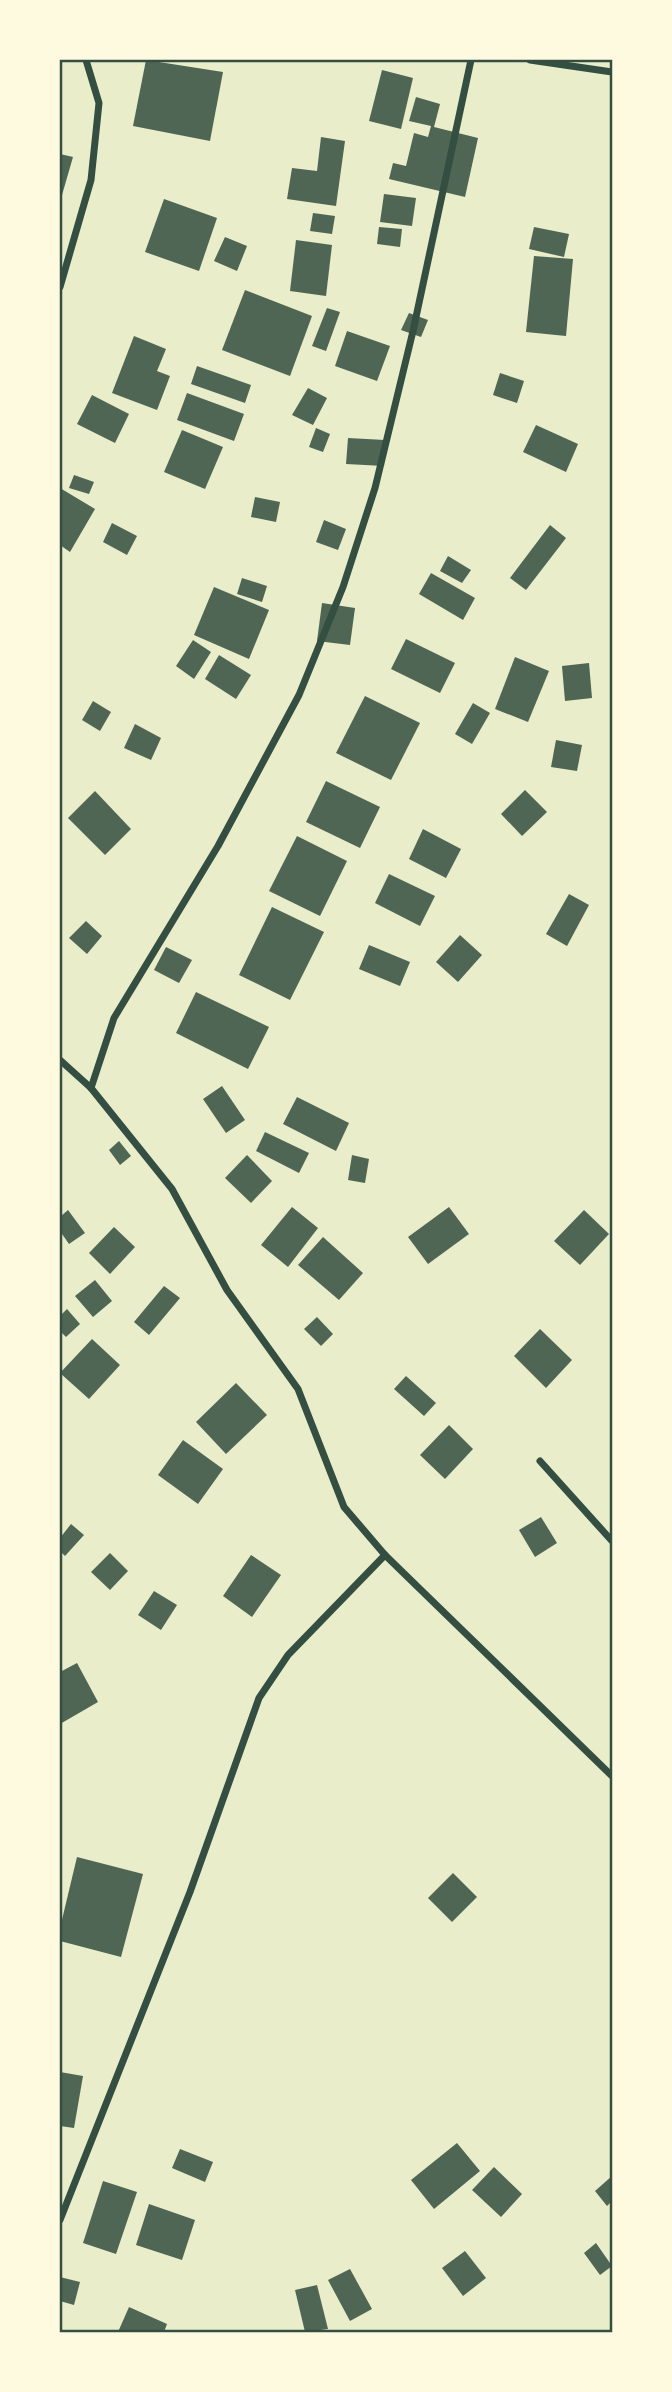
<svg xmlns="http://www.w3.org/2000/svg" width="672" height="2392" font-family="'DejaVu Sans',sans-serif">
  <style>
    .building { fill: #4f6655 }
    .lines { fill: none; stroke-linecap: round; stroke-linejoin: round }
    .minor { stroke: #344e41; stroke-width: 7 }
    .neatline { fill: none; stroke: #344e41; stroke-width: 2.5 }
  </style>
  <rect width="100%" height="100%" fill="#e9edc9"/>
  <g class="building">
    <path d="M146 60 223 72 210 141 133 126Z"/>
    <path d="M382 70 413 78 401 129 369 121Z"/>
    <path d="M416 97 440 104 434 127 478 138 465 197 389 179 393 163 406 166 414 133 428 137 431 126 409 121Z"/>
    <path d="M321 137 345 141 336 206 287 199 292 168 317 171Z"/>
    <path d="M60 154 73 157 60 202Z"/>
    <path d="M384 194 416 198 412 226 380 222Z"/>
    <path d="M164 199 217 218 199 271 145 252Z"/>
    <path d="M313 213 335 216 332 234 310 231Z"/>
    <path d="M379 227 402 229 400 247 377 244Z"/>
    <path d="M534 227 569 234 564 257 529 249Z"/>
    <path d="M225 237 247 246 237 271 214 261Z"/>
    <path d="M296 240 332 245 326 296 290 291Z"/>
    <path d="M534 256 573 259 566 336 526 332Z"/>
    <path d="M245 290 312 316 290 376 222 350Z"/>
    <path d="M327 308 340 312 326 351 312 346Z"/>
    <path d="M409 313 428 320 421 337 401 330Z"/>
    <path d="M347 331 390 346 377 381 335 366Z"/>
    <path d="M134 336 166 349 157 371 170 376 157 410 112 393Z"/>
    <path d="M197 366 251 385 245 403 191 384Z"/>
    <path d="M500 373 524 381 517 403 493 395Z"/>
    <path d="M308 388 327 398 313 425 292 415Z"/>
    <path d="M187 393 244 414 234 441 177 420Z"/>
    <path d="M92 395 129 414 115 443 77 424Z"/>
    <path d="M536 425 578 444 566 472 523 452Z"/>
    <path d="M316 428 330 434 323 452 309 447Z"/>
    <path d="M182 430 223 447 205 489 164 472Z"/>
    <path d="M348 438 385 440 384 466 346 464Z"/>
    <path d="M74 475 94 482 89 494 69 488Z"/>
    <path d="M60 488 95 509 70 552 60 545Z"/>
    <path d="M255 497 280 502 276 522 251 517Z"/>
    <path d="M324 520 346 529 338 550 316 542Z"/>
    <path d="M112 523 137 536 127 555 103 542Z"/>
    <path d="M550 525 566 538 526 590 510 578Z"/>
    <path d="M448 556 471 570 462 583 440 571Z"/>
    <path d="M431 573 475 598 463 620 419 594Z"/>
    <path d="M242 578 267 586 262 602 237 594Z"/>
    <path d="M214 587 269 610 249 659 194 635Z"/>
    <path d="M322 603 355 608 350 645 317 641Z"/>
    <path d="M406 639 455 663 440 693 391 669Z"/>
    <path d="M193 640 211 652 194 679 176 666Z"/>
    <path d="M219 655 251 675 236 699 205 679Z"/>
    <path d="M515 657 549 671 528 722 495 709Z"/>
    <path d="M589 663 592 698 565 701 562 666Z"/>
    <path d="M365 696 420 723 391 780 336 753Z"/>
    <path d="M93 701 111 712 100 731 82 720Z"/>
    <path d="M473 703 490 713 472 744 455 734Z"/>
    <path d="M135 724 161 738 151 760 124 748Z"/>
    <path d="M556 740 582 745 577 771 551 767Z"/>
    <path d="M326 781 380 807 360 848 306 822Z"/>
    <path d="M525 790 547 812 522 836 501 814Z"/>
    <path d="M95 791 131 829 105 855 68 818Z"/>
    <path d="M423 829 461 849 446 878 409 859Z"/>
    <path d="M297 836 347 861 320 916 269 891Z"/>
    <path d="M389 874 435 896 420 926 375 903Z"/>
    <path d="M569 894 589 905 567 946 546 934Z"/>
    <path d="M272 907 324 932 290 1000 239 975Z"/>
    <path d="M86 921 102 936 87 954 69 938Z"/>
    <path d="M460 935 482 955 458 982 436 962Z"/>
    <path d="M369 945 410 962 400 986 359 969Z"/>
    <path d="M166 947 192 960 179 983 154 970Z"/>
    <path d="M196 992 269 1027 248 1069 176 1033Z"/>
    <path d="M222 1086 245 1120 226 1133 203 1099Z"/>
    <path d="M297 1097 349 1123 336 1151 283 1124Z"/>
    <path d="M265 1132 309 1153 299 1173 256 1151Z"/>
    <path d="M119 1141 131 1156 120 1165 109 1150Z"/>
    <path d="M247 1155 272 1181 251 1203 225 1178Z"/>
    <path d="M352 1155 369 1159 365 1183 348 1180Z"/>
    <path d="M292 1207 318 1228 288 1267 261 1245Z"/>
    <path d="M449 1207 469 1234 428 1264 408 1237Z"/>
    <path d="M68 1210 85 1233 69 1244 60 1231V1217Z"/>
    <path d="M584 1210 609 1234 580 1265 554 1241Z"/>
    <path d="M114 1227 135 1247 110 1274 89 1253Z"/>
    <path d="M323 1237 363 1273 339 1300 298 1265Z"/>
    <path d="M95 1280 112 1301 93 1317 75 1296Z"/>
    <path d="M164 1286 180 1298 149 1335 134 1322Z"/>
    <path d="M67 1309 80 1324 66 1337 60 1331V1316Z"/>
    <path d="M317 1317 333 1334 321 1346 304 1329Z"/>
    <path d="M540 1329 572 1360 546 1388 514 1356Z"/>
    <path d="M92 1339 120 1365 89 1399 60 1373Z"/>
    <path d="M406 1376 436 1403 424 1416 394 1389Z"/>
    <path d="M236 1383 267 1415 226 1454 196 1422Z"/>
    <path d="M449 1425 473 1449 445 1479 420 1455Z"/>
    <path d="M183 1440 223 1469 198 1504 158 1475Z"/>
    <path d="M541 1517 557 1543 535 1557 519 1530Z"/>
    <path d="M71 1524 84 1535 65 1556 60 1551V1538Z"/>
    <path d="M110 1553 128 1571 110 1590 91 1572Z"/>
    <path d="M251 1555 281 1575 252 1617 223 1596Z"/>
    <path d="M154 1591 177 1605 161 1630 138 1615Z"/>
    <path d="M77 1663 98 1702 60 1724V1672Z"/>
    <path d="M77 1857 143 1874 121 1957 60 1941V1928Z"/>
    <path d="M453 1873 477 1897 452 1922 428 1898Z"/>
    <path d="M60 2072 83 2076 74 2128 60 2126Z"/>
    <path d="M457 2143 480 2171 434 2209 411 2180Z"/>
    <path d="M180 2149 213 2162 205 2182 172 2168Z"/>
    <path d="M494 2167 522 2194 501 2217 472 2190Z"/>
    <path d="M612 2176V2201L607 2206 595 2191Z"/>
    <path d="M103 2181 137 2192 116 2254 83 2243Z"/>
    <path d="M149 2204 195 2220 182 2260 136 2245Z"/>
    <path d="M596 2243 612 2266 600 2275 584 2253Z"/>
    <path d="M465 2251 486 2278 463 2296 442 2268Z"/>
    <path d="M350 2269 372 2309 350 2321 328 2280Z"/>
    <path d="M60 2277 80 2282 74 2305 60 2301Z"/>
    <path d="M317 2285 328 2329 305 2332 295 2290Z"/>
    <path d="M129 2307 167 2324 164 2332H118Z"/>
  </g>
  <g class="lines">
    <g class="minor">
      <path d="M530 60 612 72"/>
      <path d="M60 287 91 180 99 103 86 60"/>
      <path d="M60 1060 91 1088 172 1189 227 1290 298 1389 344 1507 385 1555 612 1776"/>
      <path d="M91 1088 114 1018 218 846 299 695 343 587 375 488 413 331 471 60"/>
      <path d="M540 1461 612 1541"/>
      <path d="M60 2220 190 1892 259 1698 288 1655 385 1555"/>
    </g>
  </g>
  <rect width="672" height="2392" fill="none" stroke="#fefae0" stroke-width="122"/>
  <rect x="61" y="61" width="550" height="2270" class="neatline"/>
</svg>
